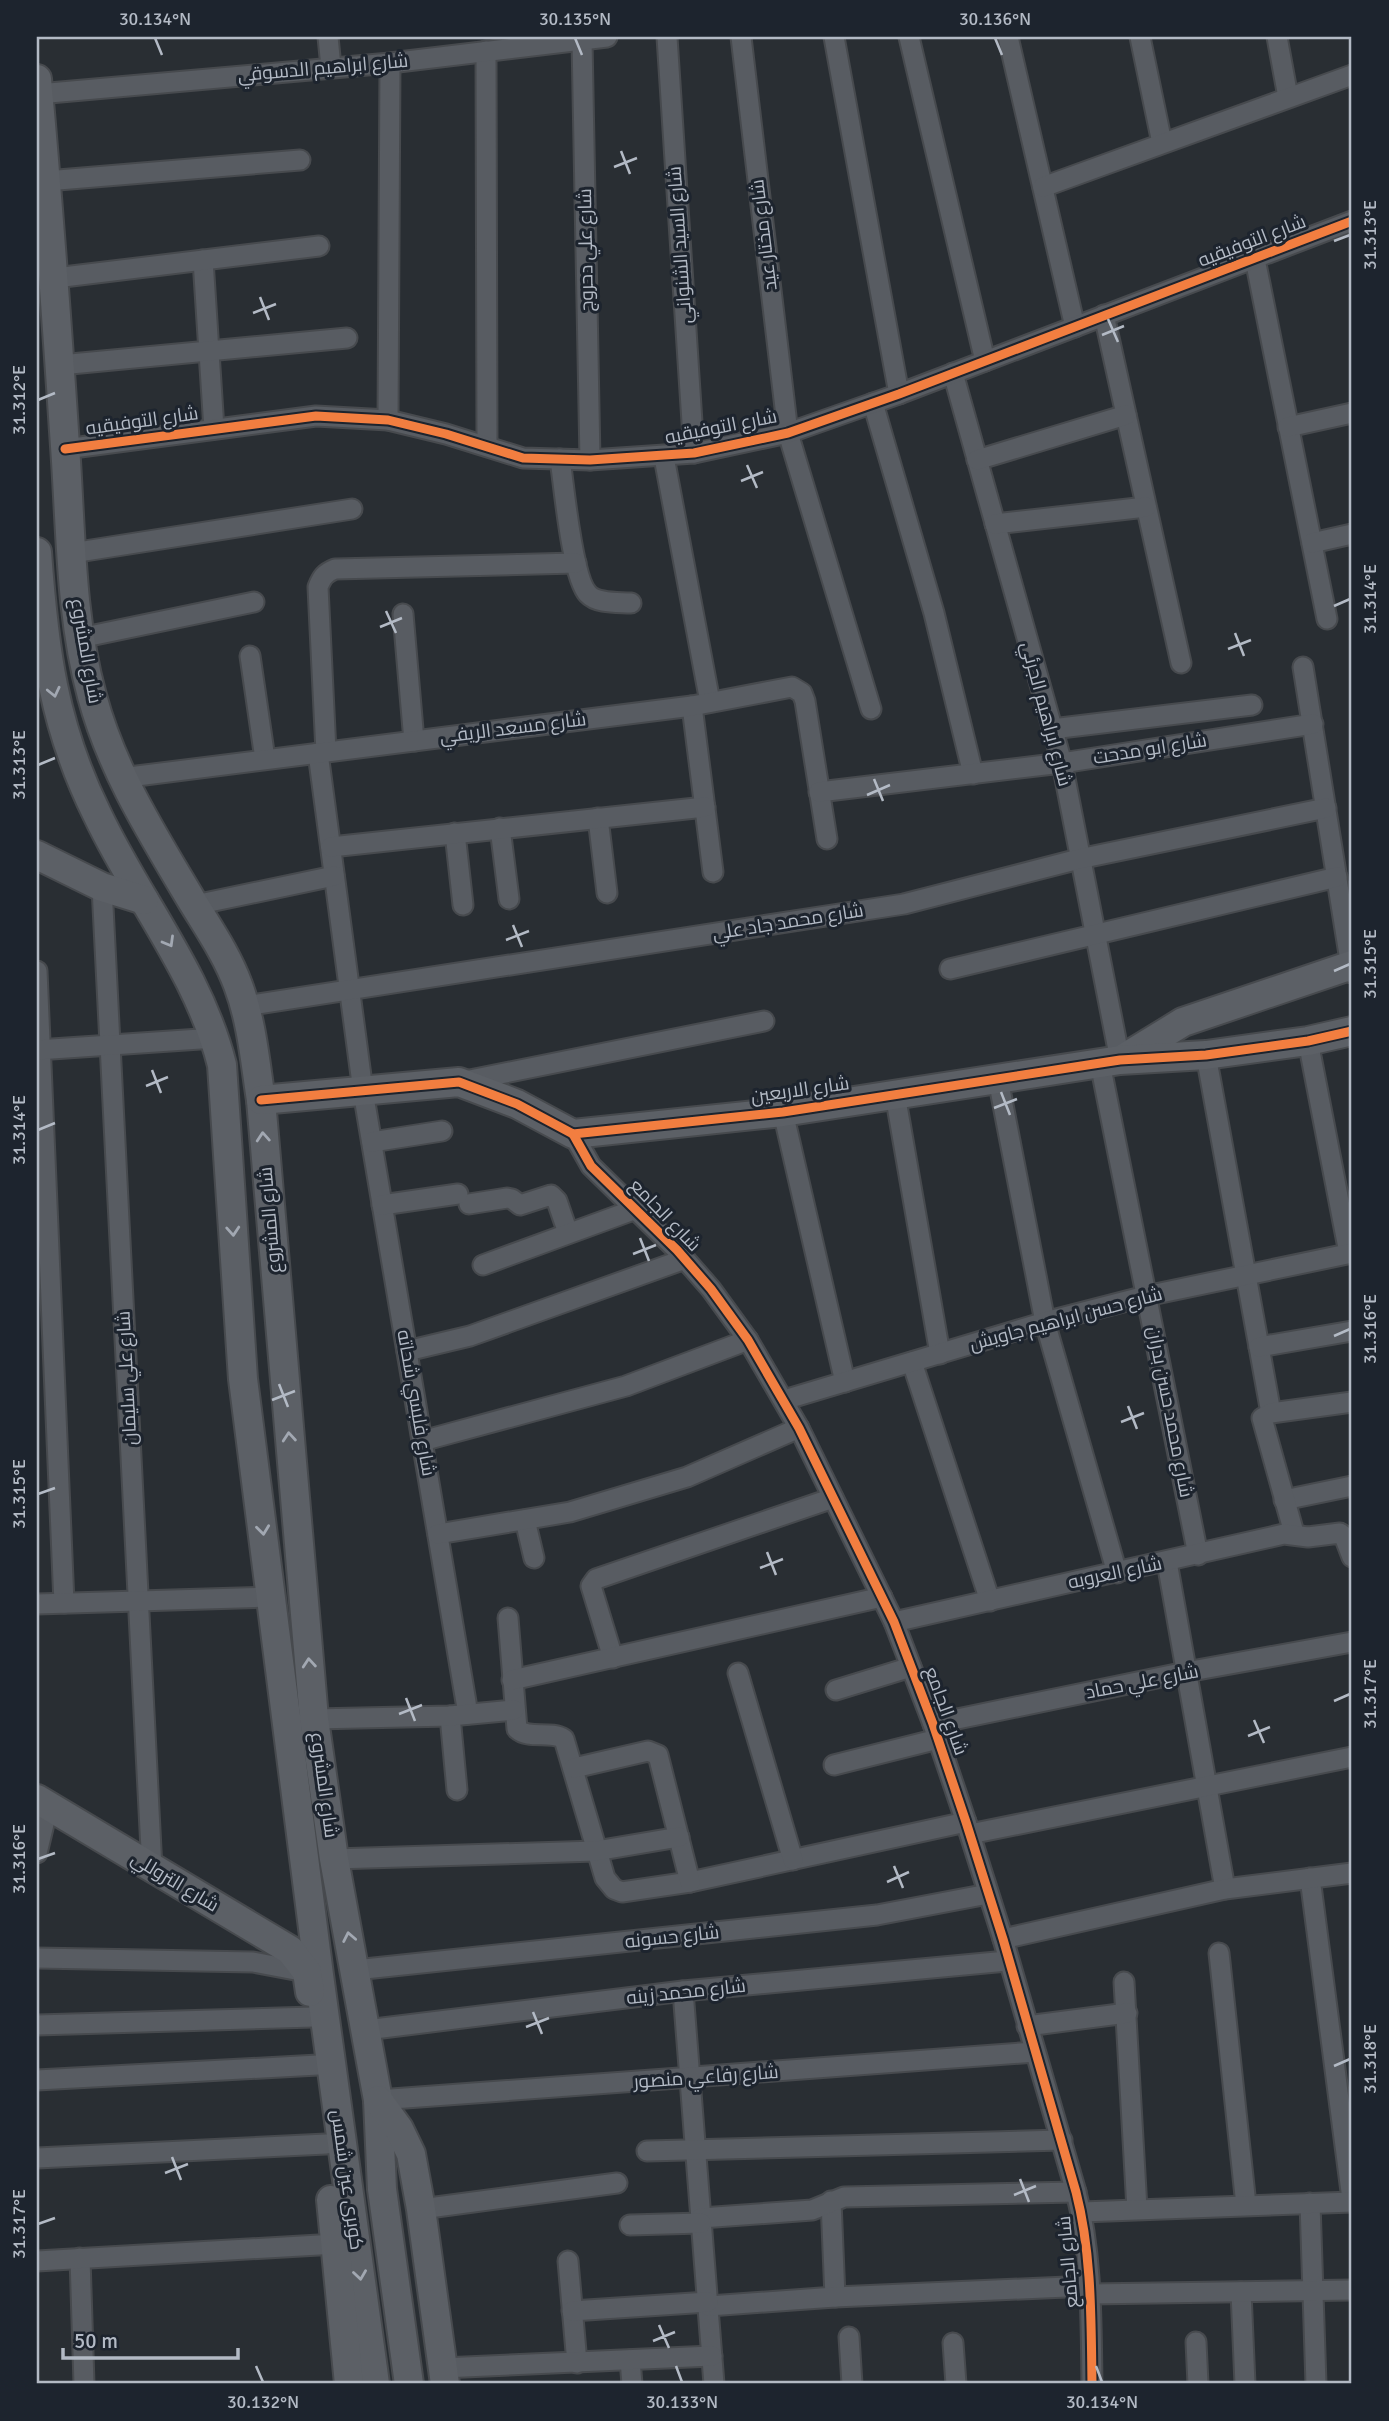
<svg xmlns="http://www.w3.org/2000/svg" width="1389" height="2421" font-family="Signika,Cairo,sans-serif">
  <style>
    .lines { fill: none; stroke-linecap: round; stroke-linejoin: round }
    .street-casing { stroke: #474a4e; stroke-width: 23 }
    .secondary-casing { stroke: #474a4e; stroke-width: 32 }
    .street { stroke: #585c62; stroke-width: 19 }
    .secondary { stroke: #5c6066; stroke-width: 28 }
    .cycleway-casing { stroke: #1d242e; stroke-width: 13 }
    .cycleway { stroke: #f27e40; stroke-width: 9 }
    .oneway { stroke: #a2a8b2 }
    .ticks { fill: none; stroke: #b3bac5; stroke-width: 2.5 }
    .labels { text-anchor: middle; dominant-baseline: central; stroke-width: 6; stroke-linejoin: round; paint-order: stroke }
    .street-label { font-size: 19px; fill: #b3bac5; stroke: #1d242e }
    .neatline { fill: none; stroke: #b3bac5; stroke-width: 2.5 }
    .ticks-label { font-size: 18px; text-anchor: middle; fill: #b3bac5 }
  </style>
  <rect width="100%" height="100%" fill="#292e33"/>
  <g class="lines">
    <defs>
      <g id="street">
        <path d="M328 37 331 67"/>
        <path d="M667 37 694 453"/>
        <path d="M741 37 788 433 871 709"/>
        <path d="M834 37 899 394"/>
        <path d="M909 37 985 361"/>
        <path d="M1008 37 1075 327"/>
        <path d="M1140 37 1162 143"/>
        <path d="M1277 37 1288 97"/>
        <path d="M582 40 590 460"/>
        <path d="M486 51 487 446"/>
        <path d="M38 94 390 63 607 37"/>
        <path d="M46 181 300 160"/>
        <path d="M1043 187 1352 75"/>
        <path d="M1255 259 1327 619"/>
        <path d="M203 260 214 429"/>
        <path d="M55 278 319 246"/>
        <path d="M1104 315 1181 663"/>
        <path d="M60 365 347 338"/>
        <path d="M953 373 1062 763 1120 1060"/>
        <path d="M873 403 934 613 973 774"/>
        <path d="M388 420 390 63"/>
        <path d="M1288 427 1352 413"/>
        <path d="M65 449 316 416 388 420 446 434 523 458 590 460 694 453 788 433 899 394 1352 221"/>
        <path d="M664 457 710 702"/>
        <path d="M560 459C564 486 572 578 588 594 597 604 618 602 631 603"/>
        <path d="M977 460 1126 415"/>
        <path d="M995 524 1146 507"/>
        <path d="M1312 543 1352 534"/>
        <path d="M72 553 352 509"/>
        <path d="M403 614 414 741"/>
        <path d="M80 638 254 602"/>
        <path d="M250 656 265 759"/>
        <path d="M1303 667 1352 973"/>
        <path d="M692 706 713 872"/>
        <path d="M1052 729 1252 705"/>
        <path d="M326 752 318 587C322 577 325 573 335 569L576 563"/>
        <path d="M318 753 363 1091 468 1714"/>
        <path d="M121 778 692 706 792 687 802 693 805 701 827 839"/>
        <path d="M819 792 1062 763 1313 724"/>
        <path d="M598 818 607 893"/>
        <path d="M500 828 509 899"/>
        <path d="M455 833 463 905"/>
        <path d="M331 847 705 807"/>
        <path d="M102 887 152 1869"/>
        <path d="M195 905 334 876"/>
        <path d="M950 969 1337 877"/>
        <path d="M37 971 64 1603"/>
        <path d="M245 1006 904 904 1079 859 1326 808"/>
        <path d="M1308 1041 1349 1253"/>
        <path d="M37 1050 215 1038"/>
        <path d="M1206 1055 1271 1413"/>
        <path d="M1100 1063 1198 1555"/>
        <path d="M998 1079 1045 1322 1117 1573"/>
        <path d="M460 1082 764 1021"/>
        <path d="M895 1094 940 1354"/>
        <path d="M783 1112 845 1382"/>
        <path d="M573 1134 591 1166 677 1250 711 1289 748 1340 799 1428 894 1622 933 1724 966 1822 1003 1939 1076 2192C1092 2254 1091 2320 1092 2384"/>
        <path d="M372 1142 442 1131"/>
        <path d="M469 1204 507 1198 512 1199 520 1205 551 1195 557 1201 568 1233"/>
        <path d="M382 1205 458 1194"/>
        <path d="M483 1265 636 1209"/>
        <path d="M1259 1347 1352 1331"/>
        <path d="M407 1351 470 1336 685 1259"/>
        <path d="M912 1362 990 1601"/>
        <path d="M784 1400 1045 1322 1146 1296 1352 1253"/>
        <path d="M422 1441 626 1386 748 1340"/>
        <path d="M1284 1500 1352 1486"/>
        <path d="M525 1520 534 1558"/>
        <path d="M1294 1533 1262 1418 1271 1413 1352 1402"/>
        <path d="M438 1534 570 1512 687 1477 799 1428"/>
        <path d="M1167 1562 1225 1889"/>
        <path d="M37 1604 271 1597"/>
        <path d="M508 1618 517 1729C529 1740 550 1730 564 1739L605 1878 614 1889 622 1892 690 1882 966 1822"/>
        <path d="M894 1622 1284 1534 1308 1537 1340 1533 1344 1536 1352 1557"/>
        <path d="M613 1658 591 1586 596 1579 833 1498"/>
        <path d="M738 1673 793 1860"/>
        <path d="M512 1680 882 1597"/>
        <path d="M836 1690 911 1667"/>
        <path d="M450 1716 457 1790"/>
        <path d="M314 1719 450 1716 514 1710"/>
        <path d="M933 1724 1186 1672 1352 1642"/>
        <path d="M834 1765 938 1739"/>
        <path d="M574 1768 648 1751 658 1755 690 1882"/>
        <path d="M970 1834 1352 1757"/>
        <path d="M37 1853 48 1807H38"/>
        <path d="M334 1859 596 1851 679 1837"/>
        <path d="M1310 1878 1352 2199"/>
        <path d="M1003 1939 1225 1889 1352 1873"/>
        <path d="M1219 1953 1246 2205"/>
        <path d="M37 1958 253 1962 311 1973"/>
        <path d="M355 1970 877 1915 988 1894"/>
        <path d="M1124 1982 1137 2209"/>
        <path d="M683 1991 714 2384"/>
        <path d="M37 2025 313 2017"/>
        <path d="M1027 2026 1127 2013"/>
        <path d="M366 2030 683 1991 1007 1961"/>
        <path d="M37 2080 318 2065"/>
        <path d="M378 2100 1035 2052"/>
        <path d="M647 2151 1062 2140"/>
        <path d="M37 2158 326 2144"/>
        <path d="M831 2201 835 2297"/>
        <path d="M1310 2203 1316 2384"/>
        <path d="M421 2209 617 2183"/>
        <path d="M1082 2212 1352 2202"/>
        <path d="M701 2218 812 2210 844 2197 1076 2192"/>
        <path d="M630 2225 701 2223"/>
        <path d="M80 2258 84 2384"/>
        <path d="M37 2261 336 2244"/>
        <path d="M568 2261 577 2363"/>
        <path d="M1241 2292 1245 2384"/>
        <path d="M1090 2294 1352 2290"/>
        <path d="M709 2306 835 2297 1089 2286"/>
        <path d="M572 2311 708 2302"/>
        <path d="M849 2337 852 2384"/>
        <path d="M1196 2342 1198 2384"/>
        <path d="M953 2343 956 2384"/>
        <path d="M630 2360 632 2384"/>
        <path d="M442 2368 712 2356"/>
      </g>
      <g id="secondary">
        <path d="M37 79C48 201 57 324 65 446 71 529 70 616 92 696 112 771 153 835 192 901 209 929 227 955 238 985 252 1022 255 1062 261 1100L314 1719 334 1859 378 2100 382 2189 409 2384"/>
        <path d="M37 552C44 649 53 725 97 814 137 899 199 973 222 1065L243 1379 319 1975 375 2384"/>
        <path d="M37 855 102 887 144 900"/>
        <path d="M1126 1057 1183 1022 1352 965"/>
        <path d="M261 1100 459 1082 517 1104 573 1134 783 1112 1120 1060 1206 1055 1308 1041 1352 1031"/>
        <path d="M37 1799 290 1950 307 1972 310 1992"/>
        <path d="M378 2100 399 2129 411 2154 421 2209 445 2384"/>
        <path d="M331 2200 349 2384"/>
      </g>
    </defs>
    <use href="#street" class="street-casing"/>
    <use href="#secondary" class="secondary-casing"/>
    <use href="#street" class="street"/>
    <use href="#secondary" class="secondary"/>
    <defs>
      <g id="cycleway">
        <path d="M65 449 316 416 388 420 446 434 523 458 590 460 694 453 788 433 899 394 1352 221"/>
        <path d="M261 1100 459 1082 517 1104 573 1134 783 1112 1120 1060 1206 1055 1308 1041 1352 1031"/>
        <path d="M573 1134 591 1166 677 1250 711 1289 748 1340 799 1428 894 1622 933 1724 966 1822 1003 1939 1076 2192C1092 2254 1091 2320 1092 2384"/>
      </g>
    </defs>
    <use href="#cycleway" class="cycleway-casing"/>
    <use href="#cycleway" class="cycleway"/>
  </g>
  <defs><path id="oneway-chevron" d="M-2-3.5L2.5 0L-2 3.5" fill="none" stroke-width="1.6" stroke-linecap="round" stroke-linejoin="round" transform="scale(1.75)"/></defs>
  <g class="oneway">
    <use href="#oneway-chevron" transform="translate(54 692) rotate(77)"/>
    <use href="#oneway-chevron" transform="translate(169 942) rotate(60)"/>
    <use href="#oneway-chevron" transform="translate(263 1137) rotate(-94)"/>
    <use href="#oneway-chevron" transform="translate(233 1231) rotate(86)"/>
    <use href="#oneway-chevron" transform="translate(289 1437) rotate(-95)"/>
    <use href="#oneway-chevron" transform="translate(263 1530) rotate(83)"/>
    <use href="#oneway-chevron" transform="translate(309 1663) rotate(-95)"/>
    <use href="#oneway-chevron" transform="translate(349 1937) rotate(-101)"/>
    <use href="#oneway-chevron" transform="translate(360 2275) rotate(82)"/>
  </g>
  <path class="ticks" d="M155 38 162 55M575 38 582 55M995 38 1002 55M621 151 630 174M614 167 637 158M1334 241 1350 235M260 297 269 320M253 313 276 304M1108 319 1118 342M1102 335 1124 326M38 400 55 393M747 465 757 488M741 481 763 472M1334 606 1350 599M386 611 396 633M380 627 402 618M1235 633 1244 656M1228 649 1251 640M38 765 55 758M874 779 883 801M867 795 890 785M513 925 522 947M506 940 529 931M1334 971 1350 964M152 1070 161 1093M146 1086 168 1077M1001 1092 1010 1115M994 1108 1017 1099M38 1130 55 1123M640 1238 649 1261M633 1254 656 1245M1334 1336 1350 1329M279 1384 288 1407M272 1400 295 1391M1128 1406 1137 1429M1121 1422 1144 1413M38 1494 55 1488M767 1552 776 1575M760 1568 783 1559M406 1698 415 1721M1334 1701 1350 1694M399 1714 422 1705M1254 1720 1264 1743M1248 1736 1270 1727M38 1859 55 1853M894 1866 903 1888M887 1882 909 1872M533 2012 542 2034M526 2027 549 2018M1334 2066 1350 2059M172 2157 181 2180M165 2173 188 2164M1020 2179 1029 2202M1014 2195 1036 2186M38 2224 55 2218M659 2325 669 2348M653 2341 675 2332M256 2366 263 2382M676 2366 682 2382M1096 2366 1102 2382"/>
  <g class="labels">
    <g class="street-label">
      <text transform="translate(323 68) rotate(-5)">شارع ابراهيم الدسوقي</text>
      <text transform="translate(764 235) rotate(-97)">شارع مختار عيد</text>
      <text transform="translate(1252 241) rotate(-21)">شارع التوفيقيه</text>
      <text transform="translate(680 245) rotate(-94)">شارع السيد الشنواني</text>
      <text transform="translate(586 250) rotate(-91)">شارع علي دحروج</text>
      <text transform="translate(142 421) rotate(-8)">شارع التوفيقيه</text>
      <text transform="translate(721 427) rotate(-11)">شارع التوفيقيه</text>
      <text transform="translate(86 651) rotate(80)">شارع المشروع</text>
      <text transform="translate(1046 714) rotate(75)">شارع ابراهيم الجرئي</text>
      <text transform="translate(513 728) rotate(-7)">شارع مسعد الريفي</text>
      <text transform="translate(1150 749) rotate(-9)">شارع ابو مدحت</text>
      <text transform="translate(788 922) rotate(-9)">شارع محمد جاد علي</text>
      <text transform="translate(800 1090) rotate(-8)">شارع الاربعين</text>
      <text transform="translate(665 1215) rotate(46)">شارع الجامع</text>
      <text transform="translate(270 1220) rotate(-95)">شارع المشروع</text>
      <text transform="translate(1066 1319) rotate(-15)">شارع حسن ابراهيم جاويش</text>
      <text transform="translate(127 1378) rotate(-93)">شارع علي سليمان</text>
      <text transform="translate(416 1403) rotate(80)">شارع فلبسي شحاته</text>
      <text transform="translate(1170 1412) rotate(79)">شارع محمد حسن بدران</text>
      <text transform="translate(1115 1573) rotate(-12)">شارع العروبه</text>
      <text transform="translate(1142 1682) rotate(-11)">شارع علي حماد</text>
      <text transform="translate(946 1711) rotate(70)">شارع الجامع</text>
      <text transform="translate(324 1785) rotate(82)">شارع المشروع</text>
      <text transform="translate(175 1882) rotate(31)">شارع التروللي</text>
      <text transform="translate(672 1937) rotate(-6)">شارع حسونه</text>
      <text transform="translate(686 1992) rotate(-6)">شارع محمد زينه</text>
      <text transform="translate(706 2077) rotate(-4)">شارع رفاعي منصور</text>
      <text transform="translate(347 2180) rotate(82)">كوبرى عين شمس</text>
      <text transform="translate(1068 2262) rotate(-95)">شارع الجامع</text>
    </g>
  </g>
  <rect width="1389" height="2421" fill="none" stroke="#1d242e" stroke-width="77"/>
  <path d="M63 2348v10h175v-10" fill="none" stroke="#b3bac5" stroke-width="3.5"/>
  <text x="74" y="2348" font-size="21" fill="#b3bac5" stroke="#1d242e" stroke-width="5" paint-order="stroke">50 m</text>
  <rect x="38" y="38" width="1312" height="2344" class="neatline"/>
  <g class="ticks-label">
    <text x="155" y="25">30.134°N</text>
    <text x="575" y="25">30.135°N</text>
    <text x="995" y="25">30.136°N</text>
    <text transform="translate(1370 235) rotate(-90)" y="6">31.313°E</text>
    <text transform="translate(19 400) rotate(-90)" y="6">31.312°E</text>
    <text transform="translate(1370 599) rotate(-90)" y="6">31.314°E</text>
    <text transform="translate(19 765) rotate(-90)" y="6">31.313°E</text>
    <text transform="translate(1370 964) rotate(-90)" y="6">31.315°E</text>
    <text transform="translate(19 1130) rotate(-90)" y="6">31.314°E</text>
    <text transform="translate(1370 1329) rotate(-90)" y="6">31.316°E</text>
    <text transform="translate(19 1494) rotate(-90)" y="6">31.315°E</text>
    <text transform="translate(1370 1694) rotate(-90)" y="6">31.317°E</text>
    <text transform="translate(19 1859) rotate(-90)" y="6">31.316°E</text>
    <text transform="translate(1370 2059) rotate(-90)" y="6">31.318°E</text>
    <text transform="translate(19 2224) rotate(-90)" y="6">31.317°E</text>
    <text x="263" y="2408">30.132°N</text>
    <text x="682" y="2408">30.133°N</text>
    <text x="1102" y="2408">30.134°N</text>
  </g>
</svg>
